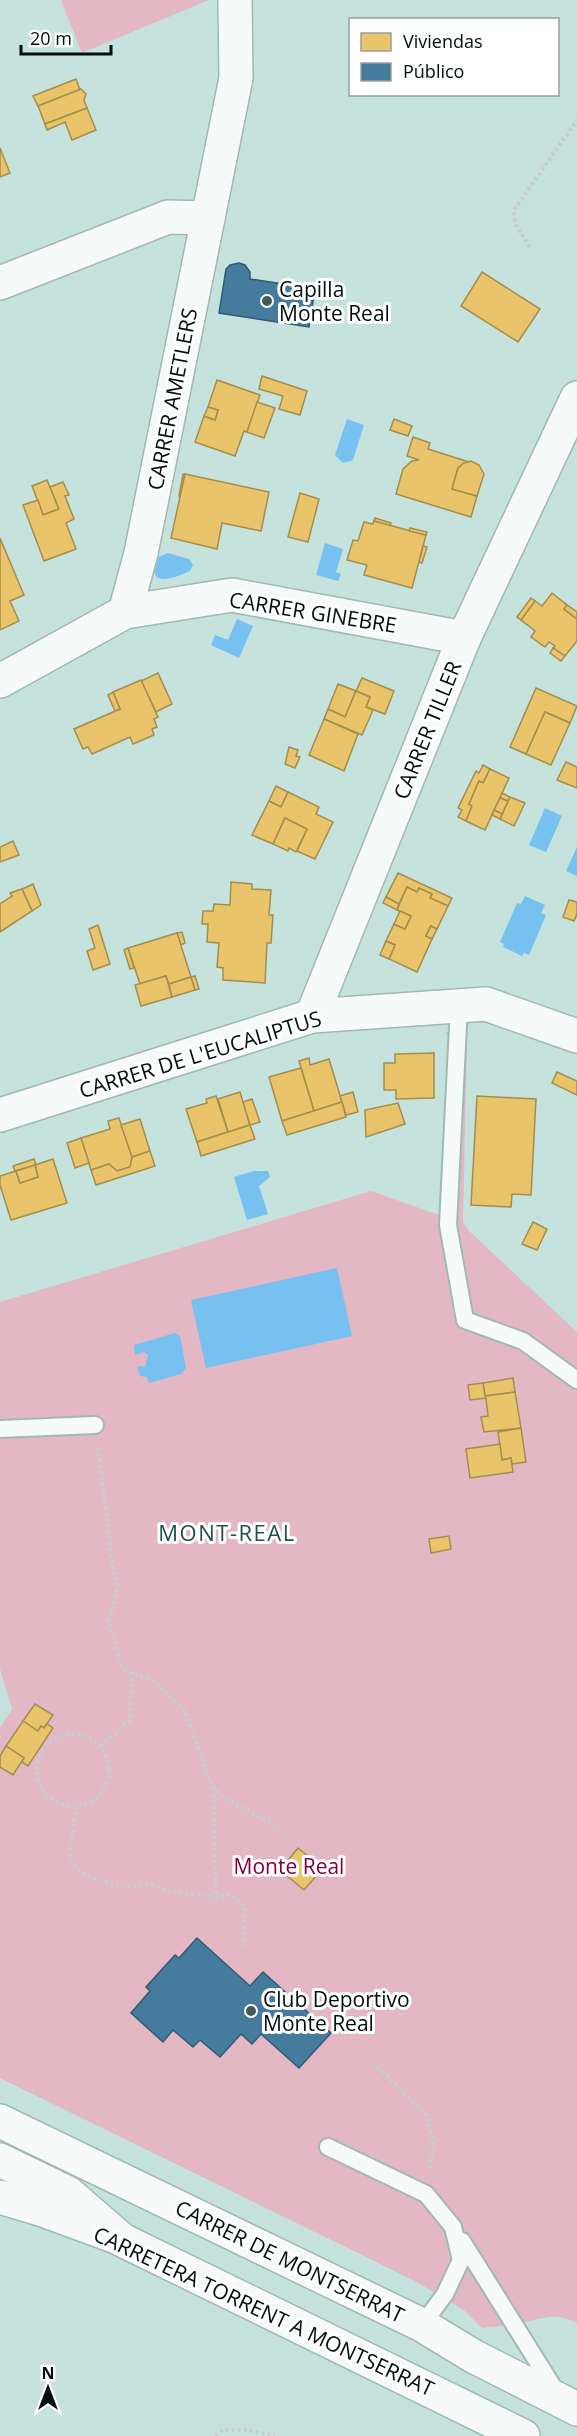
<svg xmlns="http://www.w3.org/2000/svg" width="577" height="2436" font-family="'Open Sans',sans-serif">
  <style>
    .green { fill: #e3b7c4 }
    .water { fill: #76c1f0 }
    .homes { fill: #e9c46a; stroke: #a38e4e; stroke-width: 1.5 }
    .public { fill: #457b9d; stroke: #305b72; stroke-width: 1.5 }
    .lines { fill: none; stroke-linecap: round; stroke-linejoin: round }
    .lane-casing { stroke: #a2b8b4; stroke-width: 20 }
    .street-casing { stroke: #a2b8b4; stroke-width: 36 }
    .secondary-casing { stroke: #a2b8b4; stroke-width: 36 }
    .path { stroke: #c6cecc; stroke-width: 4; stroke-dasharray: 3 3; stroke-linecap: butt }
    .lane { stroke: #f6fbfa; stroke-width: 16 }
    .street { stroke: #f6fbfa; stroke-width: 33 }
    .secondary { stroke: #f6fbfa; stroke-width: 33 }
    .poi-dot { fill: #455955; stroke: #fff; stroke-width: 2 }
    .labels { text-anchor: middle; dominant-baseline: central; stroke-width: 6; stroke-linejoin: round; paint-order: stroke }
    .poi-label { font-size: 21px; fill: #000f0c; stroke: #fff; text-anchor: start }
    .street-label { font-size: 21px; fill: #000f0c; stroke: #fff }
    .park-label { font-size: 21px; fill: #82003d; stroke: #fff }
    .neighbourhood-label { font-size: 22px; letter-spacing: 1.5px; fill: #23514b; stroke: #fff }
  </style>
  <rect width="100%" height="100%" fill="#c6e2dd"/>
  <g class="green">
    <path d="M61 0H209L82 53Z"/>
    <path d="M445 1032 467 1035 463 1222 468 1230 577 1332V2323C556 2313 546 2317 526 2322 512 2326 496 2326 482 2328L464 2310 415 2281 0 2078V1727L12 1709 0 1669V1302L371 1191 439 1215 449 1051V1038Z"/>
  </g>
  <g class="water">
    <path d="M347 419 364 425 353 460 343 463 335 455Z"/>
    <path d="M325 543 343 549 336 572 341 574 338 581 316 575Z"/>
    <path d="M168 553 189 559 193 565 190 571C172 579 145 589 158 557Z"/>
    <path d="M237 619 253 626 239 658 211 645 215 635 228 640Z"/>
    <path d="M545 808 562 816 546 852 529 845Z"/>
    <path d="M577 847V876L566 871Z"/>
    <path d="M525 896 545 905 541 913 546 915 529 955 524 953 522 956 503 947 504 944 500 942 517 903 521 904Z"/>
    <path d="M254 1171H268L270 1177 259 1186 268 1214 247 1220 234 1177Z"/>
    <path d="M337 1268 352 1336 206 1368 191 1300Z"/>
    <path d="M175 1333 180 1336 186 1368 181 1374 149 1383 147 1377 140 1376 137 1366 145 1367 148 1355 144 1352 135 1355 134 1345Z"/>
  </g>
  <g class="homes">
    <path d="M76 79 80 90 38 106 33 96Z"/>
    <path d="M81 89 86 94 84 100 87 108 45 124 38 106Z"/>
    <path d="M87 108 96 130 72 140 65 122 47 130 45 124Z"/>
    <path d="M0 148 10 173 0 177Z"/>
    <path d="M482 272 540 309 518 342 461 306Z"/>
    <path d="M262 376 307 391 300 415 279 409 283 396 259 389Z"/>
    <path d="M217 380 260 395 247 432 244 431 235 456 195 442 204 416 215 420 218 410 208 407Z"/>
    <path d="M257 402 275 408 264 438 247 432Z"/>
    <path d="M208 407 218 410 215 420 204 416Z"/>
    <path d="M394 419 412 426 408 436 390 430Z"/>
    <path d="M413 437 430 443 428 449 469 462 458 468 452 489 477 496 471 517 396 494 403 469 412 461 419 460 407 456Z"/>
    <path d="M471 461 479 465 484 474 477 496 452 489 458 468 464 463Z"/>
    <path d="M183 474H185L180 497 179 496Z"/>
    <path d="M185 474 269 492 261 531 222 523 217 549 171 538Z"/>
    <path d="M47 480 59 509 43 515 32 486Z"/>
    <path d="M63 482 69 495 65 496 74 519 66 523 76 549 44 561 23 505 38 500 43 515 59 509 50 487Z"/>
    <path d="M300 493 319 499 308 542 288 537Z"/>
    <path d="M375 518 391 523 390 526 374 521Z"/>
    <path d="M374 521 426 535 412 588 364 575 367 565 347 560 353 540 358 541 364 522 373 524Z"/>
    <path d="M410 528 427 532 426 535 409 531Z"/>
    <path d="M0 538 24 595 10 601 19 621 0 630Z"/>
    <path d="M423 546 427 547 422 563 419 562Z"/>
    <path d="M552 593 567 605 564 609 577 619V641L565 656 553 648 555 646 549 642 545 647 531 637 535 631 521 620 535 601 542 606Z"/>
    <path d="M531 598 535 601 521 620 517 617Z"/>
    <path d="M567 605 577 612V619L564 609Z"/>
    <path d="M553 648 565 656 561 661 550 653Z"/>
    <path d="M158 673 172 704 156 712 141 681Z"/>
    <path d="M362 678 394 691 385 714 366 707 370 697 356 691Z"/>
    <path d="M141 680 158 717 154 719 157 727 152 729 154 735 133 744 130 737 92 754 88 747 83 749 74 729 120 709 113 692Z"/>
    <path d="M338 684 356 691 345 717 328 709Z"/>
    <path d="M536 688 577 706 570 723 545 712 526 754 510 747Z"/>
    <path d="M356 691 370 697 366 707 373 710 362 735 324 719 328 709 345 717Z"/>
    <path d="M113 692 120 709 115 711 108 695Z"/>
    <path d="M545 712 570 723 551 765 526 754Z"/>
    <path d="M324 719 358 734 344 771 309 755Z"/>
    <path d="M289 747 298 750 296 756 300 757 295 768 285 764Z"/>
    <path d="M566 762 577 767V788L557 780Z"/>
    <path d="M483 765 490 769 483 783 479 781 469 804 472 806 466 821 458 817 462 810 458 808 476 771 479 773Z"/>
    <path d="M490 769 509 778 485 830 466 821 472 806 469 804 479 781 483 783Z"/>
    <path d="M276 786 288 792 281 807 269 801Z"/>
    <path d="M288 792 319 807 316 814 333 822 315 859 297 851 307 829 285 818 273 844 252 835 269 801 281 807Z"/>
    <path d="M502 793 510 797 508 801 500 798Z"/>
    <path d="M510 797 525 803 514 826 500 819Z"/>
    <path d="M500 798 508 801 502 814 494 810Z"/>
    <path d="M494 810 502 814 500 819 492 815Z"/>
    <path d="M285 818 307 829 296 852 289 848 288 851 273 844Z"/>
    <path d="M13 841 19 855 0 862V847Z"/>
    <path d="M398 873 452 898 448 906 430 898 432 894 419 888 417 892 407 887 399 904 386 897Z"/>
    <path d="M231 882 252 884V889L271 890 269 915H273L271 943H267L265 983 223 980V968L217 967 219 943 207 942 208 924H202L203 911H213L214 904 230 905Z"/>
    <path d="M33 884 41 905 32 911 22 889Z"/>
    <path d="M407 887 417 892 419 888 432 894 430 898 448 906 437 929 431 926 426 936 432 939 417 972 389 959 395 945 386 941 394 924 405 929 411 916 397 910Z"/>
    <path d="M22 889 32 911 0 932V904L12 896 10 893Z"/>
    <path d="M386 897 399 904 397 910 383 903Z"/>
    <path d="M569 900 577 902V914L574 921 563 917Z"/>
    <path d="M400 911 411 916 405 929 394 924Z"/>
    <path d="M98 925 110 964 93 970 87 951 95 948 89 929Z"/>
    <path d="M431 926 437 929 432 939 426 936Z"/>
    <path d="M182 932 185 943 181 945 177 933Z"/>
    <path d="M177 933 191 977 169 984 166 976 140 984 128 948Z"/>
    <path d="M386 941 395 945 389 959 380 955Z"/>
    <path d="M128 948 134 968 130 969 124 950Z"/>
    <path d="M166 976 172 997 141 1006 135 985Z"/>
    <path d="M195 976 199 989 195 990 191 977Z"/>
    <path d="M191 977 195 990 172 997 169 984Z"/>
    <path d="M434 1053V1098L396 1099V1090H384V1063H395V1054Z"/>
    <path d="M309 1058 310 1065 329 1059 342 1102 314 1111 299 1061Z"/>
    <path d="M301 1068 314 1111 282 1121 269 1077Z"/>
    <path d="M557 1072 577 1081V1095L552 1083Z"/>
    <path d="M240 1092 250 1125 228 1132 218 1099Z"/>
    <path d="M353 1092 358 1112 346 1115 340 1096Z"/>
    <path d="M216 1096 228 1132 197 1142 186 1109 207 1103 206 1099Z"/>
    <path d="M477 1096 536 1099 531 1195 512 1194 511 1207 471 1205Z"/>
    <path d="M252 1099 260 1122 250 1125 243 1102Z"/>
    <path d="M342 1102 346 1117 287 1135 282 1121Z"/>
    <path d="M398 1103 405 1124 366 1137 365 1110Z"/>
    <path d="M119 1118 133 1159 130 1167 117 1171 109 1164 91 1170 81 1138 110 1129 108 1121Z"/>
    <path d="M140 1119 150 1151 132 1157 121 1125Z"/>
    <path d="M250 1125 255 1139 201 1156 197 1142Z"/>
    <path d="M81 1138 89 1163 75 1168 67 1143Z"/>
    <path d="M150 1151 155 1166 96 1185 91 1170 109 1164 117 1171 130 1167 132 1157Z"/>
    <path d="M34 1159 36 1165 15 1171 13 1166Z"/>
    <path d="M53 1159 67 1203 11 1220 0 1185V1176L16 1171 20 1183 38 1177 35 1165Z"/>
    <path d="M35 1165 38 1177 20 1183 16 1171Z"/>
    <path d="M533 1222 547 1229 537 1250 522 1244Z"/>
    <path d="M513 1378 515 1392 485 1396 483 1383Z"/>
    <path d="M483 1383 485 1396 515 1392 521 1428 484 1432 481 1417 488 1416 486 1398 470 1400 468 1385Z"/>
    <path d="M521 1428 526 1462 512 1464 511 1458 502 1460 498 1432Z"/>
    <path d="M500 1444 502 1460 511 1458 513 1472 470 1478 466 1449Z"/>
    <path d="M449 1536 451 1549 431 1553 429 1539Z"/>
    <path d="M35 1704 53 1715 44 1728 41 1726 38 1731 23 1721Z"/>
    <path d="M23 1721 38 1731 41 1726 44 1728 47 1724 53 1728 28 1766 22 1762 24 1758 6 1746Z"/>
    <path d="M6 1746 24 1758 13 1775 0 1767V1756Z"/>
    <path d="M298 1848 323 1868 304 1890 280 1870Z"/>
  </g>
  <g class="public">
    <path d="M239 263 245 265 250 272V279L315 289 309 327 219 313 226 269 230 265Z"/>
    <path d="M197 1938 250 1986 263 1972 331 2033 299 2068 261 2034 252 2044 241 2034 220 2057 200 2040 193 2047 173 2030 163 2042 131 2013 150 1991 146 1987 175 1955 179 1958Z"/>
  </g>
  <g class="lines">
    <defs>
      <g id="lane">
        <path d="M459 1006 448 1225 465 1320 523 1341 577 1380"/>
        <path d="M0 1429 95 1425"/>
        <path d="M328 2147 426 2194 453 2227 461 2260 445 2294 422 2325"/>
        <path d="M462 2241 557 2393"/>
      </g>
      <g id="street">
        <path d="M0 283 168 217 208 218"/>
        <path d="M125 612 141 553 236 78 235 0"/>
        <path d="M0 681 125 612 232 595 464 638"/>
        <path d="M312 1016 464 638 577 398"/>
        <path d="M0 1115 312 1016 486 1004 577 1036"/>
        <path d="M0 2121 422 2325 473 2356 577 2409"/>
        <path d="M0 2160 68 2193 120 2238"/>
      </g>
      <path id="secondary" d="M0 2197 43 2210 114 2236 523 2436"/>
    </defs>
    <use href="#lane" class="lane-casing"/>
    <use href="#street" class="street-casing"/>
    <use href="#secondary" class="secondary-casing"/>
    <g class="path">
      <path d="M530 247 516 226 514 210 577 120"/>
      <path d="M98 1447 113 1567 118 1585 109 1621 122 1669 154 1681 184 1709 213 1788 224 1798 280 1827"/>
      <circle cx="73" cy="1770" r="36"/>
      <path d="M101 1746 130 1720 132 1672"/>
      <path d="M213 1788 216 1897"/>
      <path d="M76 1806 70 1854 72 1863 85 1875 125 1888 149 1883 165 1890 183 1893 216 1897 230 1894 245 1907 243 1946"/>
      <path d="M373 2063 426 2114 434 2144 430 2169"/>
      <path d="M216 2436 223 2430H247L275 2436"/>
    </g>
    <use href="#lane" class="lane"/>
    <use href="#street" class="street"/>
    <use href="#secondary" class="secondary"/>
  </g>
  <g class="poi-dot">
    <circle cx="267" cy="301" r="6"/>
    <circle cx="251" cy="2011" r="6"/>
  </g>
  <g class="labels">
    <g class="poi-label">
      <text x="279" y="289">Capilla<tspan x="279" dy="24">Monte Real</tspan></text>
      <text x="263" y="1999">Club Deportivo<tspan x="263" dy="24">Monte Real</tspan></text>
    </g>
    <g class="street-label">
      <text transform="translate(172 399) rotate(-79)">CARRER AMETLERS</text>
      <text transform="translate(313 612) rotate(9)">CARRER GINEBRE</text>
      <text transform="translate(427 730) rotate(-68)">CARRER TILLER</text>
      <text transform="translate(200 1054) rotate(-17)">CARRER DE L'EUCALIPTUS</text>
      <text transform="translate(290 2261) rotate(26)">CARRER DE MONTSERRAT</text>
      <text transform="translate(264 2311) rotate(25)">CARRETERA TORRENT A MONTSERRAT</text>
    </g>
    <g class="park-label">
      <text x="289" y="1866">Monte Real</text>
    </g>
    <g class="neighbourhood-label">
      <text x="227" y="1532">MONT-REAL</text>
    </g>
  </g>
  <rect x="349" y="18" width="210" height="78" fill="#ffffff" stroke="#999f9e" stroke-width="1.5"/>
  <rect x="361" y="33" width="30" height="18" fill="#e9c46a" stroke="#999f9e" stroke-width="1.5"/>
  <text x="403" y="48" font-size="18" fill="#000f0c">Viviendas</text>
  <rect x="361" y="63" width="30" height="18" fill="#457b9d" stroke="#999f9e" stroke-width="1.5"/>
  <text x="403" y="78" font-size="18" fill="#000f0c">Público</text>
  <g transform="translate(48 2388)" stroke="#ffffff" stroke-width="4.5" paint-order="stroke">
  <path d="M0-4.5L10 22L0 15L-10 22Z" fill="#000f0c"/>
  <text y="-9" font-size="16" font-weight="bold" text-anchor="middle" fill="#000f0c">N</text>
  </g>
  <path d="M21 45v9h90v-9" fill="none" stroke="#000f0c" stroke-width="3"/>
  <text x="30" y="45" font-size="18" fill="#000f0c" stroke="#ffffff" stroke-width="4.5" paint-order="stroke">20 m</text>
</svg>
